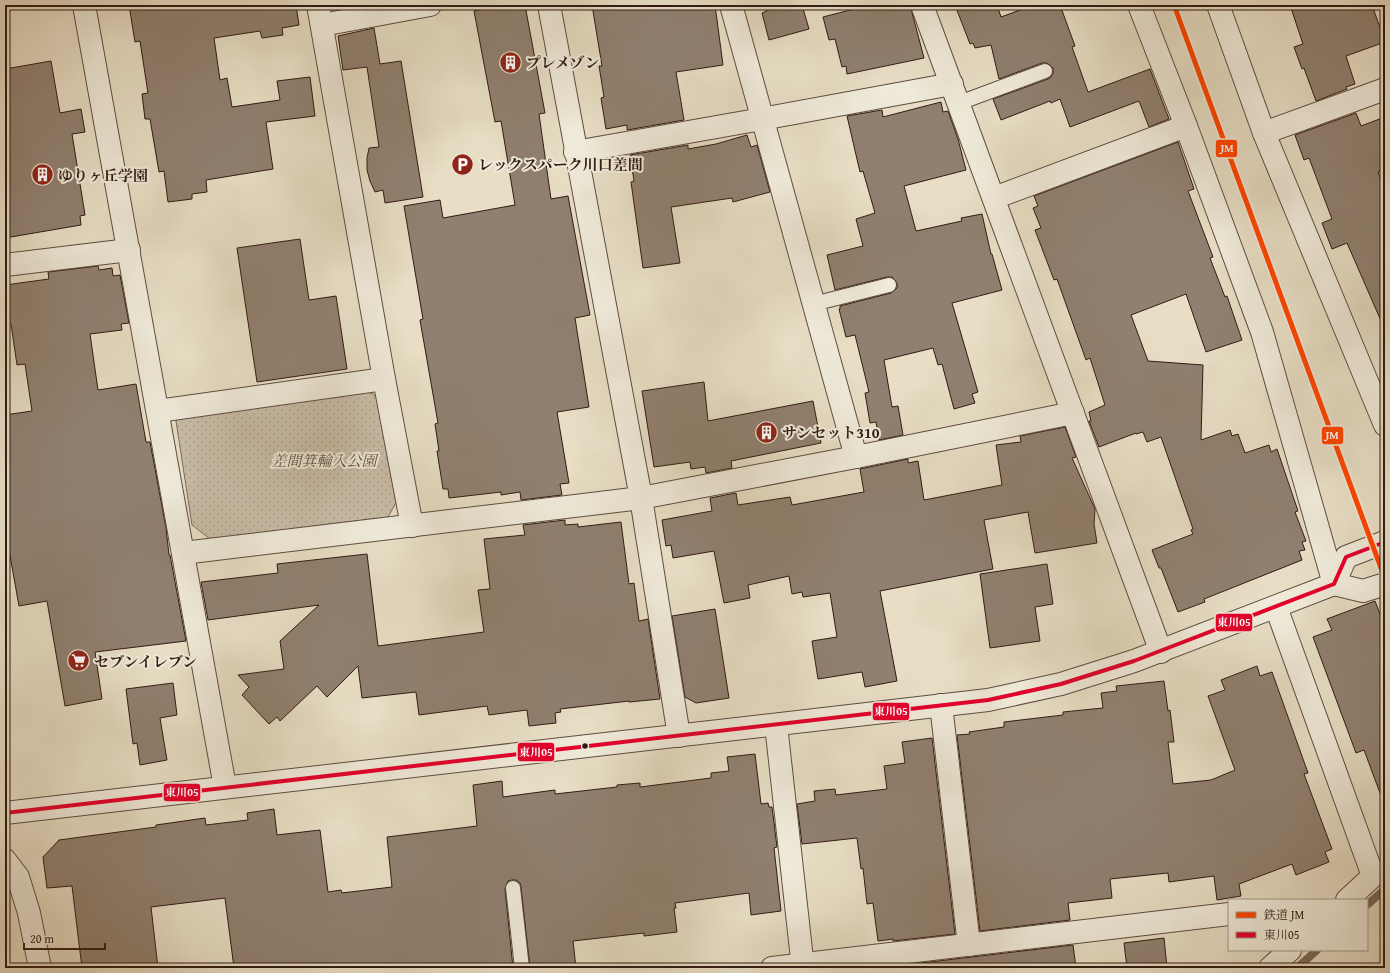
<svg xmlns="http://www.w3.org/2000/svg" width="1390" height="973" font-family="'Gentium Book Plus','Noto Serif JP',serif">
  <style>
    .park { fill: url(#park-dots); stroke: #7c6c5d }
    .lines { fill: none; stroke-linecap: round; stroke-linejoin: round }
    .stream { stroke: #796859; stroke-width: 8 }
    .building { fill: #908070; stroke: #311b13 }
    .service-casing { stroke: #5e4c40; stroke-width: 16 }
    .minor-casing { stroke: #5e4c40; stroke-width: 24 }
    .tertiary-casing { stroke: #5e4c40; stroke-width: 24 }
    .service { stroke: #efead9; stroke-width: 14 }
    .minor { stroke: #efead9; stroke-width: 22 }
    .tertiary { stroke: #efead9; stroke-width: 22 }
    .bus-1-casing { stroke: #efead9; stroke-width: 7 }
    .bus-1 { stroke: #e4002b; stroke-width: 4 }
    .rail-1-casing { stroke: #efead9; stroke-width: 8 }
    .rail-1 { stroke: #ff4500; stroke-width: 5 }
    .bus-dot { fill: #311b13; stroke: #efead9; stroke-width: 1.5 }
    .labels { text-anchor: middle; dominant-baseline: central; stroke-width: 4; stroke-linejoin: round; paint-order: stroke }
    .poi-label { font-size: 15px; font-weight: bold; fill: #311b13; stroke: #efead9; text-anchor: start }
    .park-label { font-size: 15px; font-style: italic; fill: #5e4c3f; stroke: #efead9 }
    .line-badge { stroke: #efead9; stroke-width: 1.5 }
    .badge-label { font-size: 11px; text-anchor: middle; font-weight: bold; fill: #fff }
  </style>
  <defs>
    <pattern id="park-dots" width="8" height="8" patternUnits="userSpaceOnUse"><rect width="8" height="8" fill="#c8bda7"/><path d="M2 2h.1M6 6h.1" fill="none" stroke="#aca28f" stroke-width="1.8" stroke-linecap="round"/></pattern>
  </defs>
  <rect width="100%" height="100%" fill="#e7dec5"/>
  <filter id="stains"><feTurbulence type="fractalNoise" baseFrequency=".005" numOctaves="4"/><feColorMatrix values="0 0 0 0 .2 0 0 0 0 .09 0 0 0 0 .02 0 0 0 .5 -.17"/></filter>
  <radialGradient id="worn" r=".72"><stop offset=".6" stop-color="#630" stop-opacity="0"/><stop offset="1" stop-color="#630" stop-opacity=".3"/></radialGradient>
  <path class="park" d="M366 390 379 398 397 501 388 517 210 539 192 525 176 421 181 413Z"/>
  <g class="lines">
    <g class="stream">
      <path d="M1367 905 1385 889"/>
      <path d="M1297 968 1317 950"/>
    </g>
  </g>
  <g class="building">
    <path d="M129 5H296L299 25 282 28 283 35 262 38 260 31 214 38 220 80 227 78 232 107 280 100 277 81 310 77 315 116 266 122 273 169 206 180 207 192 192 194V199L168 202 164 171 159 172 150 119H145L142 94 148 93 140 41 135 42Z"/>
    <path d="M504 5H525L545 113 539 114 551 199 568 196 590 315 575 318 589 407 557 412 569 483 560 484 562 495 521 500 520 492 501 495V492L449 498 448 489H443L437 451H439L435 424 438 423 420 320 423 319 404 206 440 200 443 218 515 205 501 121 495 122 474 11Z"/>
    <path d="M592 5H715L723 65 676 72 684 120 627 130V125L606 129 601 98 604 97 599 66H602Z"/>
    <path d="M765 5H802L809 29 769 40 762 13 767 11Z"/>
    <path d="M853 5H910L924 58 847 74 846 66 842 67 835 39 829 40 823 17 854 9Z"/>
    <path d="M955 5H997L1001 17 1034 5H1060L1075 46 1072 47 1088 92 1150 69 1169 119 1149 127 1139 101 1070 127 1060 99 1051 103 1050 101 1001 120 993 99 1048 79 1051 77 1053 73V68L1047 63H1042L999 79 991 45 975 48 973 43 970 44Z"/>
    <path d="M1290 5H1372L1385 42 1346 56 1355 84 1346 87 1347 89 1316 101 1304 68 1302 69 1294 47 1303 44Z"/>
    <path d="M374 28 380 64 401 61 423 197 385 203 383 190 375 192 370 181 367 170V158L369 148 379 147 367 67 343 70 338 36Z"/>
    <path d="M51 61 60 113 81 109 85 132 72 134 85 215 80 216 81 225 5 238V69Z"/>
    <path d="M941 102 943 112 948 111 958 139 966 170 904 186 916 231 962 221 961 218 982 214 991 254H992L1002 290 952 303 978 392 972 394 975 403 954 409 942 364 938 365 933 348 884 360 892 407 898 406 903 435 879 440 876 422 870 423 865 393 869 392 855 335 846 337 839 309H840V306L891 293 897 288V283L892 277H887L835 290 827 255 863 246 856 219 875 213 863 171 860 172 847 116 882 110 883 117Z"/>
    <path d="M1356 113 1361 126 1385 117V169L1378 172 1385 191V330L1347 243 1332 249 1322 223 1332 219 1309 158 1304 160 1295 135Z"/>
    <path d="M747 135 751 147 757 145 770 192 733 202 732 198 671 207 680 263 643 268 631 182 634 181 630 155 688 145V149L716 144Z"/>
    <path d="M1178 142 1194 189 1188 191 1213 257 1210 258 1225 297 1227 296 1242 340 1206 352 1186 294 1131 315 1148 361 1203 365 1201 440 1230 430 1232 436 1238 434 1245 453 1269 445 1271 452 1277 449 1298 511 1295 512 1306 541 1302 542 1305 550 1299 551 1302 560 1204 599 1205 602 1178 612 1161 568H1159L1152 550 1193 534 1191 530 1193 529 1161 437 1147 442 1143 432 1136 434V433L1099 447 1089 421H1091L1089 412 1105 405 1090 358 1086 360 1057 279 1054 280 1035 230 1041 228 1033 208 1038 206 1034 196Z"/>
    <path d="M300 239 309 300 336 296 347 369 257 382 237 248Z"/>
    <path d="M98 266 99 270 112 268 113 276 120 275 129 323 121 324 122 330 90 334 98 390 136 384 146 442H150L166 528 169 555H170L186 641 95 652 102 699 65 706 47 601 19 606 5 528V415L32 411 25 364 17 365 11 324H7L5 308V285L49 279 48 272Z"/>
    <path d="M704 382 708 421 813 401 821 443 731 461 732 468 706 473 705 467 691 469 690 462 654 467 642 391Z"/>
    <path d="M1065 427 1076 457 1072 458 1095 509 1094 524 1097 543 1035 553 1028 512 984 520 993 569 880 591 897 681 865 687 862 672 818 679 812 641 837 637 830 593 803 597 802 592 792 594 789 576 748 585 750 598 724 603 714 551 673 558 671 545 666 546 662 520 712 511 710 498 736 493 738 505 790 497 792 505 864 492 860 469 908 459V463L918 461 924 500 1002 485 996 445 1021 442 1020 436Z"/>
    <path d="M565 520V525L578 524V527L621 522 629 584 634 583 639 621 648 619 660 699 629 702V701L560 709 561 712 555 713 556 723 529 726 527 710 489 715 487 706 419 715 416 692 362 698 358 666 327 697 317 686 280 721 277 717 269 724 242 695 249 687 238 675 284 669 280 641 319 605 208 620 201 582 278 573 277 564 367 554 378 646 484 632 478 590 490 589 484 539 525 535 523 525Z"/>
    <path d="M1047 564 1053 604 1035 607 1040 641 990 648 980 574Z"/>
    <path d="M1375 601 1385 627V801H1383L1364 750 1356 753 1313 637 1332 630 1327 619Z"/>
    <path d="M715 609 729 698 696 703 685 697 672 616Z"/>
    <path d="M1257 666 1260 676 1272 672 1308 773 1304 774 1332 849 1325 852 1329 862 1296 875 1292 864 1239 884 1241 896 1217 900 1214 876 1169 882 1168 873 1110 879 1112 898 1068 903 1070 920 980 931 957 735 970 734 969 732 1004 727V722L1063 715V712L1103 708 1101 693 1117 691 1116 686 1164 681 1168 711 1170 710 1174 742H1168L1173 784 1211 780 1235 770 1208 696 1225 690 1221 680Z"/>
    <path d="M173 683 177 715 160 718 167 760 140 765 137 743 133 744 126 689Z"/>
    <path d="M932 738 955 934 893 941V939L878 941 873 903 867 904 863 868 861 869 857 838 802 844 797 804 815 801 814 791 835 789 836 795 887 789 884 766 905 763 902 742Z"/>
    <path d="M755 754 761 804 768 803 769 807H772L777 847 774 848 781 911 751 915 749 893 675 903 676 908H674L677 932 644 936V933L573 941 576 968H530L521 887 520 883 516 880H512L508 881 505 889 513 968H234L225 898 151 907 158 968H82L72 886 47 888 43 857 59 840 156 827V825L205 818 206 825 248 820 247 813 274 809 277 835 320 830 328 892 341 890 342 893 392 887 387 837 477 826 473 785 502 781 503 797 555 790V794L617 787V785L640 783V787L711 778V773L729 771 727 757Z"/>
    <path d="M1164 938 1167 968H1127L1124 943Z"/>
    <path d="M1073 945 1076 968H896V966Z"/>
  </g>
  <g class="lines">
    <defs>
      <g id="service">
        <path d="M959 103 1045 71"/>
        <path d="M813 304 889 285"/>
        <path d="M513 888 522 968"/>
      </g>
      <g id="minor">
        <path d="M84 5 225 787"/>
        <path d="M318 5 384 379 412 526"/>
        <path d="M549 5 641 498 679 736"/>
        <path d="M731 5 856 457"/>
        <path d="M922 5 1161 652"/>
        <path d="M1139 5 1186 126 1262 332 1334 584"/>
        <path d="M1218 5 1264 133 1385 425"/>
        <path d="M322 25 430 5"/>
        <path d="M1264 133 1385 89"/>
        <path d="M575 152 762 119 952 84"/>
        <path d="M994 198 1186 126"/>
        <path d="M5 265 129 250"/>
        <path d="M158 411 384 379"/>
        <path d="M183 553 641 498 856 457 1073 413"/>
        <path d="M1334 584 1346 557 1385 542"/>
        <path d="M1334 584 1363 591 1385 584"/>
        <path d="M1276 607 1373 876 1347 900"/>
        <path d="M941 705 969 945"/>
        <path d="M776 725 803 968"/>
        <path d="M5 860 18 877 29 913 40 968"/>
        <path d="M772 968 1229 914"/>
        <path d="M1270 968 1290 950"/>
      </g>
      <path id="tertiary" d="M5 813 988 700 1061 684 1134 661 1334 584"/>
    </defs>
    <use href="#service" class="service-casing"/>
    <use href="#minor" class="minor-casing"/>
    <use href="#tertiary" class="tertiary-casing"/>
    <use href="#service" class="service"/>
    <use href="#minor" class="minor"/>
    <use href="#tertiary" class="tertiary"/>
    <defs>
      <path id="bus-1" d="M5 813 988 700 1061 684 1134 661 1334 584 1346 557 1385 542"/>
    </defs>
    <use href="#bus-1" class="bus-1-casing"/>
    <use href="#bus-1" class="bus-1"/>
    <defs>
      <path id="rail-1" d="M1174 5 1385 579"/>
    </defs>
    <use href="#rail-1" class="rail-1-casing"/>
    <use href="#rail-1" class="rail-1"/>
  </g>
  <defs>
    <symbol id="building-disc" viewBox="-11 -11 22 22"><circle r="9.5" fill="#8f2418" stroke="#efead9"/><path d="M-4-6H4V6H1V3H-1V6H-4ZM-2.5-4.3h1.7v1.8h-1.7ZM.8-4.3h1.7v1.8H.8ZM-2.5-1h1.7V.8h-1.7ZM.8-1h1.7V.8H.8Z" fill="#fff"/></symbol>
    <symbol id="parking-disc" viewBox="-11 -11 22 22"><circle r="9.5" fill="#8f2418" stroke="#efead9"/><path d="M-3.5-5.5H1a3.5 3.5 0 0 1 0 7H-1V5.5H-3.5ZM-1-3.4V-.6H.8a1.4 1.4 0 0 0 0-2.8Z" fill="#fff"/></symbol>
    <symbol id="supermarket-disc" viewBox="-11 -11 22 22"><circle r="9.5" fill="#8f2418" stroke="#efead9"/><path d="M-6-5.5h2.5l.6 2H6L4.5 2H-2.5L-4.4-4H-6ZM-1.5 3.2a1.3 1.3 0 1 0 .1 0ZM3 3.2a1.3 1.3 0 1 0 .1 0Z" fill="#fff"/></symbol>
  </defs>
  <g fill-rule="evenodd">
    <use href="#building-disc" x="498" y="50" width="25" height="25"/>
    <use href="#parking-disc" x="450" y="152" width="25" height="25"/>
    <use href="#building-disc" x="30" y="162" width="25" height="25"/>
    <use href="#building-disc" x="754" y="420" width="25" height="25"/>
    <use href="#supermarket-disc" x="66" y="648" width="25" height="25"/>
  </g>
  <circle class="bus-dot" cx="585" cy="746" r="3.5"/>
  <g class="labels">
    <g class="poi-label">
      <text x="526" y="62">プレメゾン</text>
      <text x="478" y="164">レックスパーク川口差間</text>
      <text x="58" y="175">ゆりヶ丘学園</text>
      <text x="782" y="432">サンセット310</text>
      <text x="94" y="661">セブンイレブン</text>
    </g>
    <g class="park-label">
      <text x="324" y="460">差間箕輪入公園</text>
    </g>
  </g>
  <g class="line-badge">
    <rect x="1215" y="139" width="23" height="19" rx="4" fill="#ff4500"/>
    <rect x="1321" y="426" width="23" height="19" rx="4" fill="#ff4500"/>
    <rect x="1215" y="613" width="38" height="19" rx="4" fill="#e4002b"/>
    <rect x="872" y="702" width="38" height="19" rx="4" fill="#e4002b"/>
    <rect x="517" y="742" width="38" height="20" rx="4" fill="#e4002b"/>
    <rect x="163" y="783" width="38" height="19" rx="4" fill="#e4002b"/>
  </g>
  <g class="badge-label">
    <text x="1227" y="152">JM</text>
    <text x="1332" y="439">JM</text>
    <text x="1234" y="626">東川05</text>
    <text x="891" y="715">東川05</text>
    <text x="536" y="756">東川05</text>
    <text x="182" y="796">東川05</text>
  </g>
  <rect width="1390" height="973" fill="none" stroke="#e7dec5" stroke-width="20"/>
  <rect x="6" y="6" width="1378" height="961" fill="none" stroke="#311b13" stroke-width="2"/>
  <rect x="10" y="10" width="1370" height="953" fill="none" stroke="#311b13"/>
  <rect x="1228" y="899" width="140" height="52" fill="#efead9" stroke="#a3978a"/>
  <rect x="1236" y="912" width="20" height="6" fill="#ff4500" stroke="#a3978a"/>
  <text x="1264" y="919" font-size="12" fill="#311b13">鉄道 JM</text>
  <rect x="1236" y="932" width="20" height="6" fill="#e4002b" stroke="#a3978a"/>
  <text x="1264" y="939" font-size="12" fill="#311b13">東川05</text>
  <path d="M24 943v6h81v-6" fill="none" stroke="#311b13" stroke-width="2"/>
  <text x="30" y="943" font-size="12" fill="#311b13" stroke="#efead9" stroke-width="3" paint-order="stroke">20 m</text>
  <rect width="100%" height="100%" filter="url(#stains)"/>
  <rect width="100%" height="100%" fill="url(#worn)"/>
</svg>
